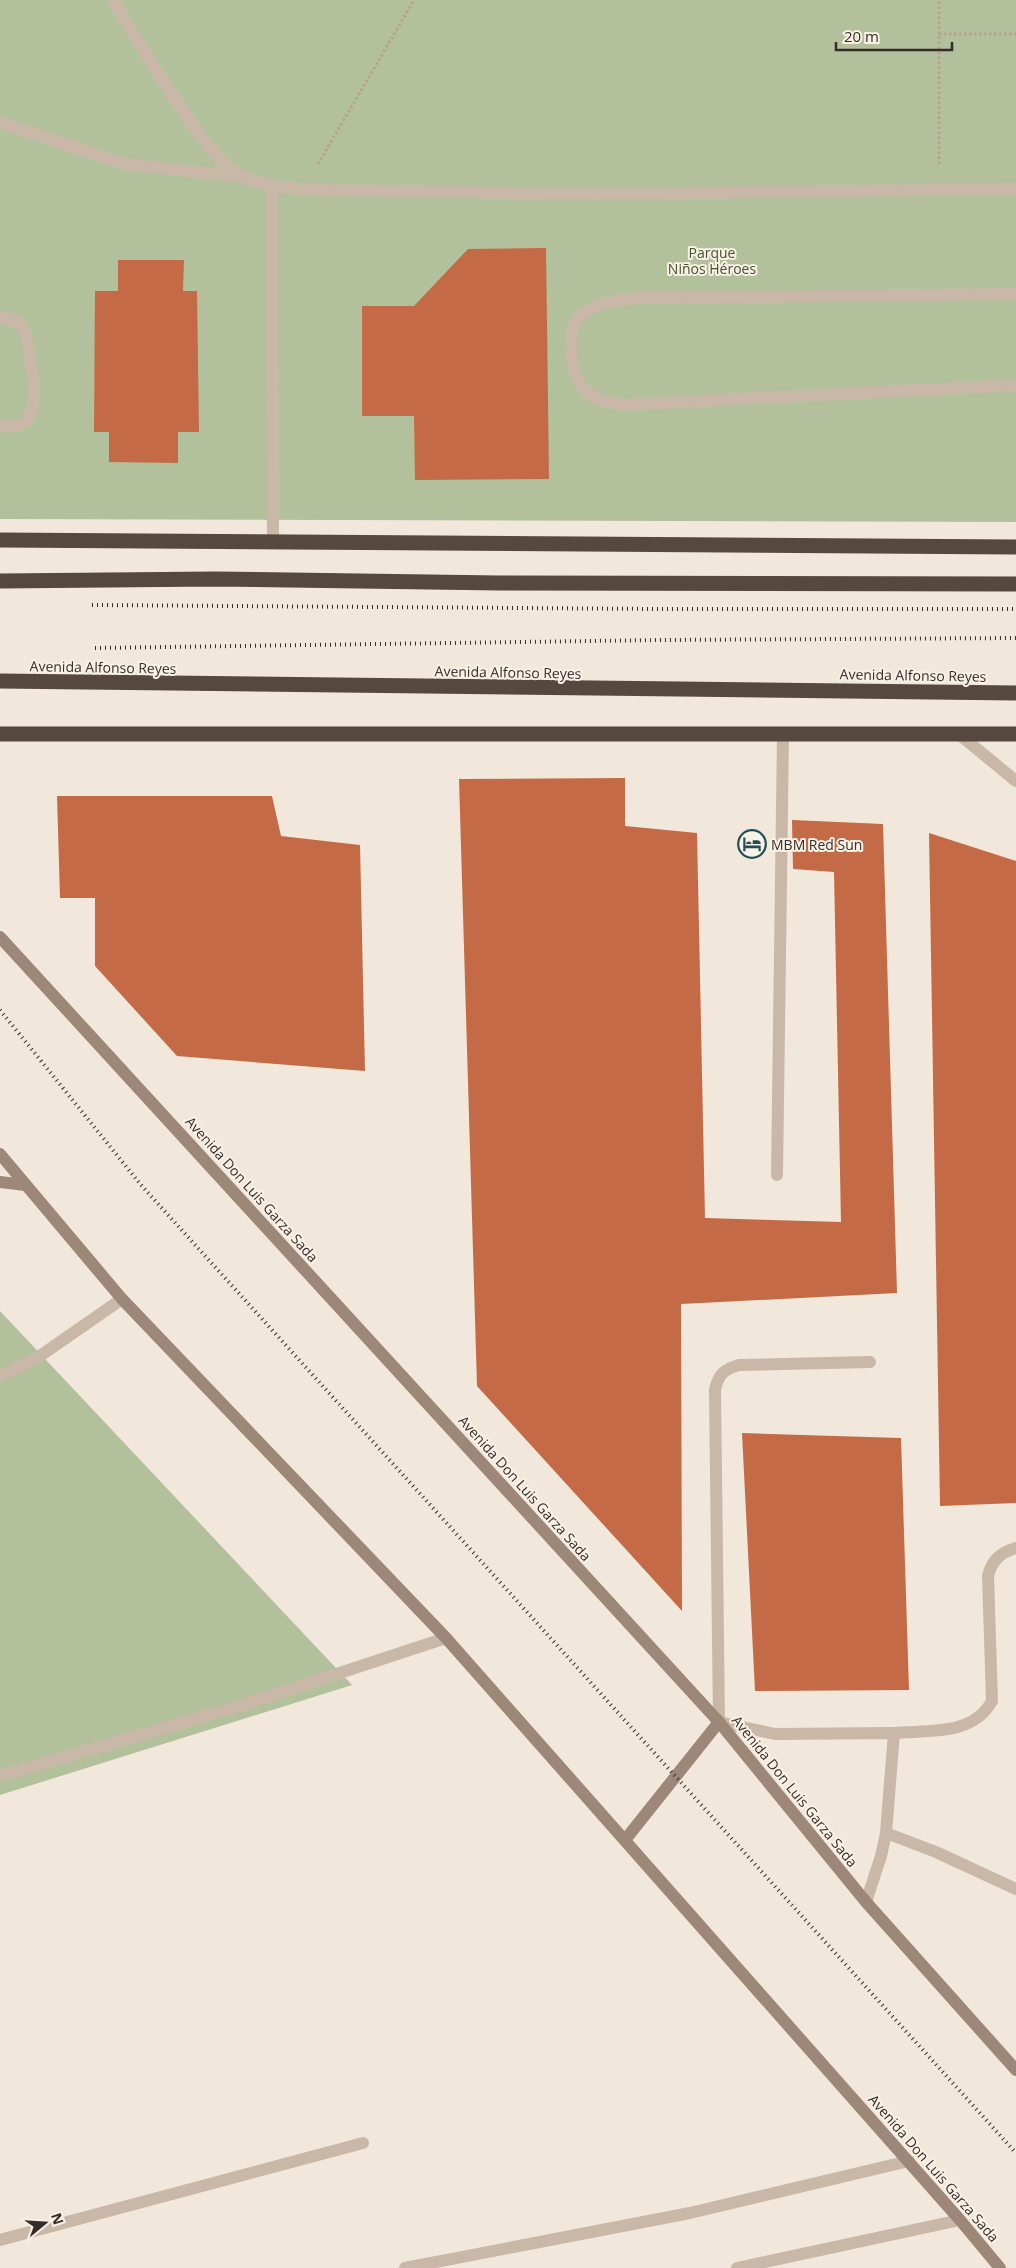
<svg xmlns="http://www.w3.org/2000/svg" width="1016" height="2268" font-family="'Open Sans',sans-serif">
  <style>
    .green { fill: #b2c09b }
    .building { fill: #c46a46 }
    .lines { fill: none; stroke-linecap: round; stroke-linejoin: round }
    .path { stroke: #b5a291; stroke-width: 3; stroke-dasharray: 2.5 2.5; stroke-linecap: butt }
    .lane { stroke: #c9b8a7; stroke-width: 12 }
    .secondary { stroke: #9d8778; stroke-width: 12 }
    .highway { stroke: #56473f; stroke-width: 15 }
    .rail { stroke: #362c27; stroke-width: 4; stroke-dasharray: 1 4; stroke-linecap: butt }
    .labels { text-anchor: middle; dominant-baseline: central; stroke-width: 4; stroke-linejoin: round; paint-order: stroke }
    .park-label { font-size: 14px; fill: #43532c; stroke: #f9f1e7 }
    .street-label { font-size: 14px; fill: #362c27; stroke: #f9f1e7 }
    .poi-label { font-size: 14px; fill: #362c27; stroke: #f9f1e7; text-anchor: start }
  </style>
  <rect width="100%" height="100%" fill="#f1e8db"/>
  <g class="green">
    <path d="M0 0H1016V522L0 519Z"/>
    <path d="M0 1311 352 1685 0 1795Z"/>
  </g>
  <g class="building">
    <path d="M546 248 549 479 415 480 414 416H362V306H414L468 249Z"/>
    <path d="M118 260H184L183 291H197L199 432H178V463L109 462V432H94L95 291H118Z"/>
    <path d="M625 778V826L697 833 705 1218 841 1222 834 872 793 869 792 820 883 824 897 1293 681 1304 682 1611 477 1386 459 779Z"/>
    <path d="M57 796H272L281 836 360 845 365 1071 177 1056 95 966V898H60Z"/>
    <path d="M929 833 1016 861V1503L940 1506Z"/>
    <path d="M742 1433 901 1438 909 1690 755 1691Z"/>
  </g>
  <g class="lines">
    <g class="path">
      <path d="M939 34H1016"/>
      <path d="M318 164 414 0"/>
      <path d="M939 164V0"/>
    </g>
    <g class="lane">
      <path d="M113 0C134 36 156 71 180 106 197 131 215 161 242 176 274 194 362 190 401 191 606 196 811 191 1016 189"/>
      <path d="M0 122 125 164 242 177"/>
      <path d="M272 185 273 542"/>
      <path d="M1016 294 636 298C615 301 594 302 579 318 564 334 571 380 588 393 599 401 610 403 624 405L1016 385"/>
      <path d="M0 316C8 318 16 320 21 326 31 338 38 405 29 418 22 427 11 427 0 426"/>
      <path d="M960 735 1016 781"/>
      <path d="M777 1175 783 734"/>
      <path d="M0 1376 37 1358 122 1299"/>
      <path d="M894 1733C929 1730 973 1736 992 1701L988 1576C992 1560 1000 1553 1016 1548"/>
      <path d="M0 1776 233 1708 446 1638"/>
      <path d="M886 1833 936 1852 1016 1889"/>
      <path d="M866 1902 881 1856 886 1833 894 1733 775 1734 719 1722 715 1390C718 1375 724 1369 739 1365L870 1362"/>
      <path d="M0 2240 363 2143"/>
      <path d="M405 2268 690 2213 909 2161"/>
      <path d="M737 2268 960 2220"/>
    </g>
    <g class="secondary">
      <path d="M0 937 719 1722 866 1902 1016 2070"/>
      <path d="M0 1154 122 1299 446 1638 960 2220 1000 2268"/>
      <path d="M0 1182 25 1185"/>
      <path d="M625 1840 719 1722"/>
    </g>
    <g class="highway">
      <path d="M0 540 1016 547"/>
      <path d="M0 581 215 579 499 583 1016 584"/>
      <path d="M0 681 1016 693"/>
      <path d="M0 734H1016"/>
    </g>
    <g class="rail">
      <path d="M92 605 659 609H1016"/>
      <path d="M95 648 661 640 1016 638"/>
      <path d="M0 1010 141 1185 1016 2153"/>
    </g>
  </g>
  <defs>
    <symbol id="hotel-ring" viewBox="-11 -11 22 22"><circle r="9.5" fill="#f9f1e7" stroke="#1e5056" stroke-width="1.5"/><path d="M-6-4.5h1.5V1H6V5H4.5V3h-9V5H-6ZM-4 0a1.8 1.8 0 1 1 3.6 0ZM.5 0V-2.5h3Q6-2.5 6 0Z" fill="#1e5056"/></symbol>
  </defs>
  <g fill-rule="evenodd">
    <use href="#hotel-ring" x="736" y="828" width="32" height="32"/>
  </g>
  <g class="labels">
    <g class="park-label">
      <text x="712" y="252">Parque<tspan x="712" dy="16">Niños Héroes</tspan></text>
    </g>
    <g class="street-label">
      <text transform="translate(103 667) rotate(1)">Avenida Alfonso Reyes</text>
      <text transform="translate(508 672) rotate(1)">Avenida Alfonso Reyes</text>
      <text transform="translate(913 675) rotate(1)">Avenida Alfonso Reyes</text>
      <text transform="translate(252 1189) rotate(48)">Avenida Don Luis Garza Sada</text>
      <text transform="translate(525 1488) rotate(48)">Avenida Don Luis Garza Sada</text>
      <text transform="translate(795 1791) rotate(51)">Avenida Don Luis Garza Sada</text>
      <text transform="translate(934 2168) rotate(49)">Avenida Don Luis Garza Sada</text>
    </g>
    <g class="poi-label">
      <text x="771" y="844">MBM Red Sun</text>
    </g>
  </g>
  <g transform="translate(45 2223) rotate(72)" stroke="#f9f1e7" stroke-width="4" paint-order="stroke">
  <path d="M0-4L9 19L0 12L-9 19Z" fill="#362c27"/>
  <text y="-8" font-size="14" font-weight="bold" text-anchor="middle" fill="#362c27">N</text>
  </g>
  <path d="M836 42v8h116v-8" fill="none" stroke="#362c27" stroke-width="2.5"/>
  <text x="844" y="42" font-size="15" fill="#362c27" stroke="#f9f1e7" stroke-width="4" paint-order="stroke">20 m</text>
</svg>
